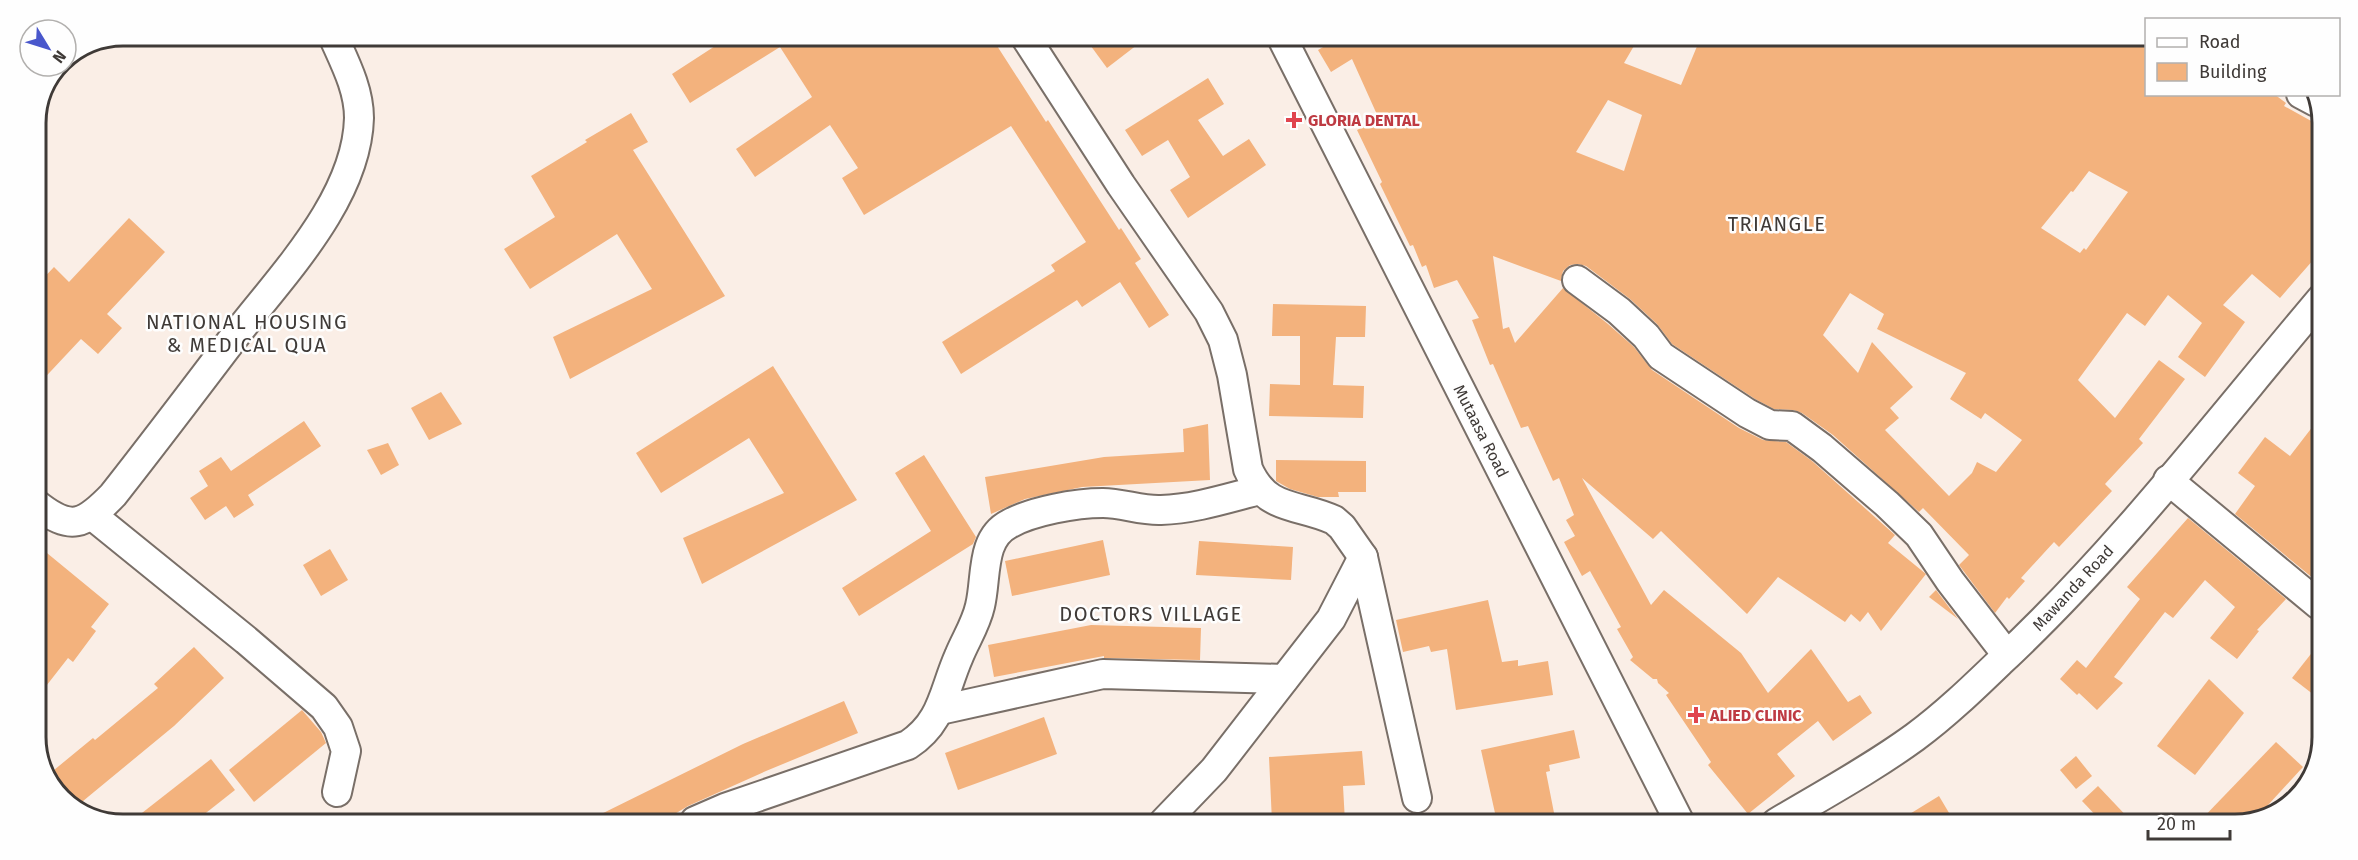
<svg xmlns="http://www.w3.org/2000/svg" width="2358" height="860" font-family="'Fira Sans',sans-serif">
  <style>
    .building { fill: #f3b27d; fill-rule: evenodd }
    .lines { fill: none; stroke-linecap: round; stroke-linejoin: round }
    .minor-casing { stroke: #796f68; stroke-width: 32 }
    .minor { stroke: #fff; stroke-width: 28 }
    .health-dot { fill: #e0444e; stroke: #fefefe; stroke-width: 2 }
    .labels { text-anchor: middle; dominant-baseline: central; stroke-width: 5; stroke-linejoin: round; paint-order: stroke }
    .health-label { font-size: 16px; font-weight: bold; fill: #be3a42; stroke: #fefefe; text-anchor: start }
    .street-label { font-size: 16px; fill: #3f3a37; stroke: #fefefe }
    .quarter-label { font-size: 20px; letter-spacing: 1.5px; fill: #3f3a37; stroke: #fefefe }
    .rim { fill: none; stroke: #3f3a37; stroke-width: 3 }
  </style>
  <rect width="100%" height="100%" fill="#faeee6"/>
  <g class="building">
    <path d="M729 37 992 38 1046 122 1048 120 1119 230 1121 228 1141 259 1135 263 1169 315 1149 328 1120 282 1082 307 1077 300 961 374 942 342 1055 271 1051 265 1086 242 1011 126 864 215 842 178 858 168 830 125 755 177 736 149 812 97 780 47 690 103 672 74Z"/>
    <path d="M1085 38H1146L1107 68Z"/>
    <path d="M1337 39H1638L1624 63 1681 85 1700 39 2146 40V94H2274L2286 103 2284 106 2322 127 2321 251 2280 298 2252 274 2223 305 2245 322 2205 377 2178 357 2202 323 2168 295 2145 326 2127 313 2078 380 2115 418 2159 360 2185 379 2139 439 2143 443 2105 484 2112 491 2059 547 2054 542 2021 578 2025 581 2009 599 2007 597 1995 613 1959 565 1969 555 1923 508 1919 512 1833 435 1802 413 1793 410 1774 409 1755 399 1672 344 1657 324 1630 299 1586 266 1578 264 1570 265 1563 271 1561 281 1493 256 1503 329 1509 327 1515 343 1563 288 1608 324 1634 347 1652 370 1739 428 1763 440 1786 442 1812 461 1895 535 1888 543 1926 574 1881 631 1868 612 1860 622 1851 614 1845 622 1778 577 1747 614 1661 531 1653 539 1582 478 1651 605 1664 590 1741 653 1768 693 1811 649 1848 702 1860 695 1872 713 1833 741 1818 721 1777 754 1795 776 1748 814 1708 765 1711 762 1666 695 1669 693 1658 683 1657 679H1653L1630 660 1633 657 1617 629 1621 627 1590 571 1582 576 1564 542 1575 536 1566 520 1574 515 1559 478 1553 481 1528 426 1521 428 1493 364 1490 365 1472 320 1479 318 1457 280 1434 288 1426 265 1422 267 1413 245 1410 246 1380 184 1382 182 1357 130 1379 119 1352 59 1331 72 1318 50ZM1608 100 1642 115 1624 171 1576 152ZM2089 171 2128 192 2086 250 2084 248 2080 253 2041 228 2071 191 2073 192ZM1850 293 1884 314 1877 329 1966 373 1950 399 1981 419 1985 413 2022 440 1996 472 1977 462 1972 473 1949 496 1885 430 1899 418 1890 408 1913 387 1872 342 1858 373 1823 335Z"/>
    <path d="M1208 78 1224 104 1198 120 1223 156 1249 139 1266 165 1188 218 1170 190 1190 177 1168 140 1142 156 1125 130Z"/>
    <path d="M631 113 648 142 633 150 725 296 570 379 553 337 652 289 617 234 530 289 504 249 555 217 531 176 587 142 585 140Z"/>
    <path d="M129 218 165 252 107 314 122 328 98 354 81 339 36 387V314L47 303 36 293V286L54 267 69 282Z"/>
    <path d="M1273 304 1366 306 1365 337H1336L1333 385 1364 386 1363 418 1269 416 1270 384 1300 385V336H1272Z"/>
    <path d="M773 366 857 500 702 584 683 538 784 493 749 438 661 493 636 453Z"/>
    <path d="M441 392 462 424 429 440 411 408Z"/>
    <path d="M2320 417 2319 494V583L2235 514 2255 486 2238 473 2265 437 2290 456Z"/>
    <path d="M304 421 321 446 248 495 254 505 234 518 226 506 205 520 190 498 208 486 199 471 221 457 231 471Z"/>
    <path d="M1208 424 1210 480 1082 487 1025 499 991 514 985 477 1104 457 1184 452 1183 429Z"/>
    <path d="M388 443 399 465 381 475 367 450Z"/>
    <path d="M924 455 976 537 973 544 859 616 842 588 931 531 895 473Z"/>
    <path d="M1276 460 1366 461V492H1338L1339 497H1318L1290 489 1276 481Z"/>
    <path d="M2188 518 2286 599 2257 630 2259 631 2237 659 2210 638 2235 607 2205 580 2173 618 2165 612 2114 677 2123 683 2097 710 2079 693 2077 695 2060 679 2077 660 2086 668 2140 599 2127 587Z"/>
    <path d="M1103 540 1110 575 1012 596 1005 561Z"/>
    <path d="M1199 541 1293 547 1291 580 1196 575Z"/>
    <path d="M36 544 109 604 91 627 96 631 73 662 68 658 36 699Z"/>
    <path d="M330 549 348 580 321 596 303 565Z"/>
    <path d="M1936 590 1958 619 1929 597Z"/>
    <path d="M1488 600 1502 662 1518 660V666L1548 661 1553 695 1456 710 1447 649 1431 652 1429 646 1403 652 1396 620Z"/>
    <path d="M1091 625 1201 628 1200 660 1104 658V656L994 677 988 645Z"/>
    <path d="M2318 645V698L2292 678Z"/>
    <path d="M194 647 224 678 174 726 77 806 63 796 51 782 48 775 93 738 95 740 158 688 154 684Z"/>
    <path d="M2209 679 2244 713 2195 775 2157 746Z"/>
    <path d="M844 701 858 733 766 771 688 806 663 821H587L743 744Z"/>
    <path d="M302 710 321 732 326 743 254 802 229 770Z"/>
    <path d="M1044 717 1057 754 958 790 945 753Z"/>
    <path d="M1574 730 1580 758 1549 765 1550 771 1546 772 1556 823 1497 822 1481 750Z"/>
    <path d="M2276 742 2303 767 2258 816 2235 824H2197Z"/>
    <path d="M1362 751 1365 785 1343 786 1345 822H1272L1269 757Z"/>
    <path d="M2076 756 2092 776 2076 789 2060 770Z"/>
    <path d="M211 759 235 790 197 820H133Z"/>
    <path d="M2098 786 2134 824H2104L2082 801Z"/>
    <path d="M1939 796 1955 823H1895Z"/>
  </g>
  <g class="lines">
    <defs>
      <g id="minor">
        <path d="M1026 38 1121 185 1209 312 1223 340 1232 375 1248 469C1267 512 1297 503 1334 520L1342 527 1363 557 1417 798"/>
        <path d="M1282 38 1680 823"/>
        <path d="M2301 94 2316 102"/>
        <path d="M1577 280 1619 311 1646 336 1661 356 1747 413 1770 425 1792 426 1822 448 1887 504 1919 535 1950 581 2007 655"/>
        <path d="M2168 480 2319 605"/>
        <path d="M36 504C71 532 84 525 113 495 154 443 194 390 235 336 282 275 357 199 359 118 359 89 345 63 333 36"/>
        <path d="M93 516 246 640 324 707 338 727 346 751 337 792"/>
        <path d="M940 710 1103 674 1284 679"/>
        <path d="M695 821 725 808 908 745C943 722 943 692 959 656 966 639 976 624 980 606 987 578 980 539 1009 524 1032 511 1076 503 1103 503 1122 503 1142 511 1161 510 1195 509 1228 498 1260 490"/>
        <path d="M1164 822 1214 770 1331 619 1363 557"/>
        <path d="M1776 823C1823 795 1871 769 1915 737 1945 715 1973 688 2000 662 2118 552 2217 422 2321 299"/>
      </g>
    </defs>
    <use href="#minor" class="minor-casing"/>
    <use href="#minor" class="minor"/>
  </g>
  <g class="health-dot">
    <path d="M1291 111h6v6h6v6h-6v6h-6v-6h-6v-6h6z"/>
    <path d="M1693 706h6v6h6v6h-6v6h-6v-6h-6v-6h6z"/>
  </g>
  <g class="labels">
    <g class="health-label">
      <text x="1308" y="120">GLORIA DENTAL</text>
      <text x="1710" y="715">ALIED CLINIC</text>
    </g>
    <g class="street-label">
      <text transform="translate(1481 431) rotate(63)">Mutaasa Road</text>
      <text transform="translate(2073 588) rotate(-47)">Mawanda Road</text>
    </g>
    <g class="quarter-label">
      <text x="1777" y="224">TRIANGLE</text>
      <text x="247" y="322">NATIONAL HOUSING<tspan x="247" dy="23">&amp; MEDICAL QUA</tspan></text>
      <text x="1151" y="614">DOCTORS VILLAGE</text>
    </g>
  </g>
  <path d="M0 0H2358V860H0ZM123 46H2235A77 77 0 0 1 2312 123V737A77 77 0 0 1 2235 814H123A77 77 0 0 1 46 737V123A77 77 0 0 1 123 46Z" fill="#fefefe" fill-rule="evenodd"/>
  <path class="rim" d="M123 46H2235A77 77 0 0 1 2312 123V737A77 77 0 0 1 2235 814H123A77 77 0 0 1 46 737V123A77 77 0 0 1 123 46Z"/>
  <rect x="2145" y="18" width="195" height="78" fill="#fefefe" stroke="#b2b0ae" stroke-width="1.5"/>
  <rect x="2157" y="38" width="30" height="9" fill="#ffffff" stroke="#b2b0ae" stroke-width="1.5"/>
  <text x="2199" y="48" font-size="18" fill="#3f3a37">Road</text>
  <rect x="2157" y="63" width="30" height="18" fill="#f3b27d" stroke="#b2b0ae" stroke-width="1.5"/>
  <text x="2199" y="78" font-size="18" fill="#3f3a37">Building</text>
  <g transform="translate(48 48) rotate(128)"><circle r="28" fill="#fefefe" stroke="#b2b0ae" stroke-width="1.5"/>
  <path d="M0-4.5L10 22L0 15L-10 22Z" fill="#4957cc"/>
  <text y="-9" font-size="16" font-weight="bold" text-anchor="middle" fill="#3f3a37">N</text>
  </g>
  <path d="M2148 830v9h82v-9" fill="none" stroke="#3f3a37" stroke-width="3"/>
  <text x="2157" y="830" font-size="18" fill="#3f3a37" stroke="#fefefe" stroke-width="4.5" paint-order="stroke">20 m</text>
</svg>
